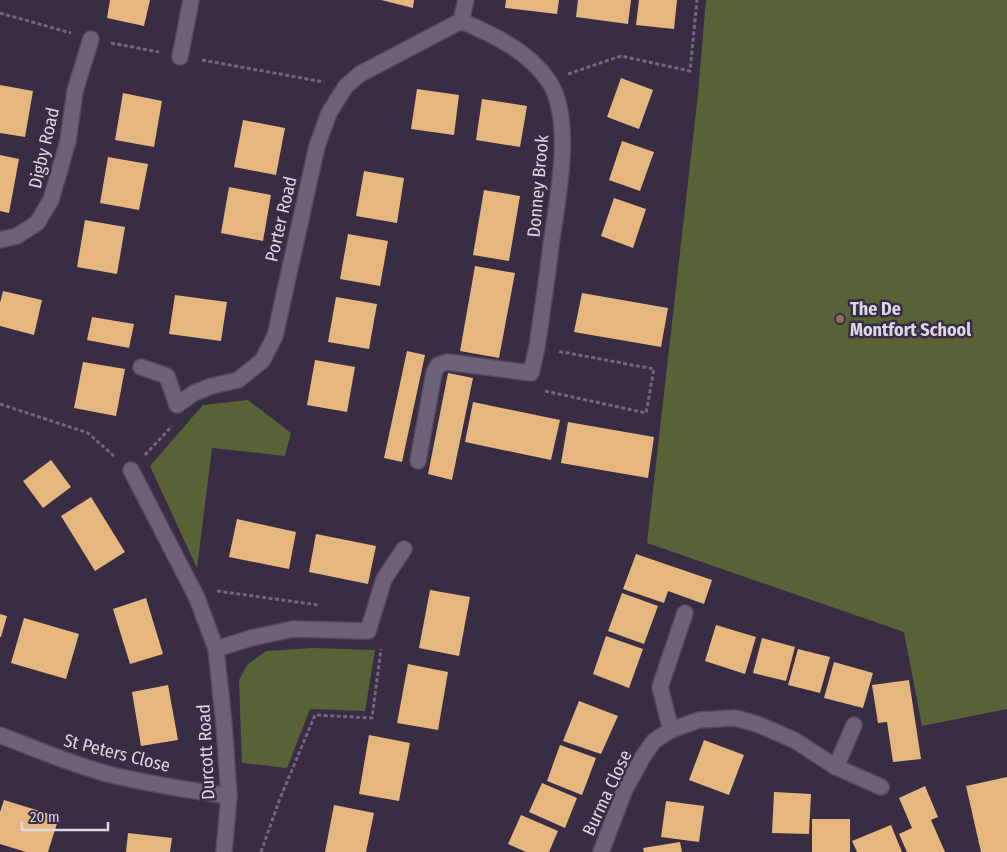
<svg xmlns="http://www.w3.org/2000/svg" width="1007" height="852" font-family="'Fira Sans Condensed',sans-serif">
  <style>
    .green { fill: #576336 }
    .building { fill: #e5b67e }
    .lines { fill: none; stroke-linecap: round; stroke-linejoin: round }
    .minor-casing { stroke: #554b5d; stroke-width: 18 }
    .path { stroke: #72677b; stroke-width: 3; stroke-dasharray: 4 2.5; stroke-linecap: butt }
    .minor { stroke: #6f6179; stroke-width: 15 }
    .education-dot { fill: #8d6e63; stroke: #392d43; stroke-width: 2 }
    .labels { text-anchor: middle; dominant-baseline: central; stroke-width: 5; stroke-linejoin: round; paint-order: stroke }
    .street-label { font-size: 18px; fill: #ded6e4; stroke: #392d43 }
    .poi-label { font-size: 18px; font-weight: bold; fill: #ded6e4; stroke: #392d43; text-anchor: start }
  </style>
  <rect width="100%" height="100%" fill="#392d43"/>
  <g class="green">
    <path d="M706 0H1007V709L922 726 904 632 647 543 698 94Z"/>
    <path d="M248 400 291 433 285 456 212 448 197 568 150 466 203 405Z"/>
    <path d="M312 648 375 650 365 711 310 709 287 768 242 763 239 680 248 664 266 651Z"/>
  </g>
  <g class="building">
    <path d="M110 0H150L144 26 107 18Z"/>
    <path d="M381 0H414L413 8Z"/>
    <path d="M506 0H559L557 14 505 8Z"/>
    <path d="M578 0H631L628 24 576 17Z"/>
    <path d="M639 0H677L674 29 636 25Z"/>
    <path d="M621 78 653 90 639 129 607 117Z"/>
    <path d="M0 85 33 91 25 137 0 133Z"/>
    <path d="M417 89 459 95 454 135 411 129Z"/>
    <path d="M123 93 162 101 154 147 115 140Z"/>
    <path d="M482 99 527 106 520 147 476 140Z"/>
    <path d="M243 120 285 128 276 175 234 167Z"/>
    <path d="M622 141 654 152 640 191 609 180Z"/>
    <path d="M0 155 19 159 9 213 0 211Z"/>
    <path d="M108 157 148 164 139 210 100 203Z"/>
    <path d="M364 171 404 178 397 223 356 216Z"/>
    <path d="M229 187 271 195 263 241 221 233Z"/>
    <path d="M484 190 520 196 509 261 473 255Z"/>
    <path d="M614 198 646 209 633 248 601 236Z"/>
    <path d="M85 220 125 227 117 274 77 267Z"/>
    <path d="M348 234 388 241 380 286 340 279Z"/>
    <path d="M475 266 515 273 499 358 460 351Z"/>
    <path d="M3 291 42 300 34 335 0 326V303Z"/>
    <path d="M582 293 668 308 661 347 574 332Z"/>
    <path d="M175 295 227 302 221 341 169 334Z"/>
    <path d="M336 297 377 304 369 349 328 342Z"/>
    <path d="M92 317 134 324 129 348 87 340Z"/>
    <path d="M407 351 425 355 402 462 384 458Z"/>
    <path d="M315 360 355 367 347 412 307 405Z"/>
    <path d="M83 362 125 369 116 416 74 408Z"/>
    <path d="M448 373 473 378 452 480 428 474Z"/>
    <path d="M473 402 560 420 551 460 465 442Z"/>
    <path d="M568 422 654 437 648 478 561 463Z"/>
    <path d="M51 460 71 487 43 508 23 481Z"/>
    <path d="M91 497 125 552 95 571 61 516Z"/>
    <path d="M237 519 296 532 289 569 229 557Z"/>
    <path d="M316 534 376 546 368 584 309 572Z"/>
    <path d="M636 554 712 580 704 604 668 591 664 603 623 589Z"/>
    <path d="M430 590 470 597 459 656 419 648Z"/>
    <path d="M622 593 658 606 644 644 608 631Z"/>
    <path d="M146 598 163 654 130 664 113 609Z"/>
    <path d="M0 614 7 616 1 637H0Z"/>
    <path d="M24 618 79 634 66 679 11 663Z"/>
    <path d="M716 625 756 637 745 674 705 661Z"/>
    <path d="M606 636 643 649 629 688 593 674Z"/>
    <path d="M762 638 795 647 786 681 753 673Z"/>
    <path d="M798 649 830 657 820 693 788 685Z"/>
    <path d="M834 662 873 673 863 708 824 698Z"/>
    <path d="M408 664 448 672 438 730 397 723Z"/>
    <path d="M909 680 921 759 893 762 887 722 878 723 872 685Z"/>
    <path d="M168 685 178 740 141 746 132 692Z"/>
    <path d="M579 701 618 716 601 754 563 741Z"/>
    <path d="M369 735 410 743 399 801 359 794Z"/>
    <path d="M704 740 744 755 729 795 689 780Z"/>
    <path d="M560 745 596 758 582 795 547 781Z"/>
    <path d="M1007 777V852H981L966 786Z"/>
    <path d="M542 783 577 798 565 828 529 812Z"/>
    <path d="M925 786 938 817 931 820 945 852H907L899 834 912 828 899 798Z"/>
    <path d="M774 792 811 794 809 834 772 833Z"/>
    <path d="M4 800 59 817 48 852H26L0 844V812Z"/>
    <path d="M666 801 704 806 699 842 661 837Z"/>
    <path d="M334 805 374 813 366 852H325Z"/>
    <path d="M521 815 558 831 549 852H526L508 844Z"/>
    <rect x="812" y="819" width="38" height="33"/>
    <path d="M891 825 902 852H857L852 841Z"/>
    <path d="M128 833 172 838 170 852H126Z"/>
    <path d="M680 842 682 852H644L643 848Z"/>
  </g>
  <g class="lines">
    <defs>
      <g id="minor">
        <path d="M180 57 191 0"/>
        <path d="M0 240 17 236 37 223 51 200 68 141 75 91 91 39"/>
        <path d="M141 367 167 376 177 405 194 393 212 386 238 380 262 361 275 336 317 146 329 113 346 86 360 74 461 21 466 0"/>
        <path d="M418 461 434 373 438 365 447 362 531 373 537 347C542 313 547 279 551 245 557 201 575 119 548 80 528 51 492 34 461 21"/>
        <path d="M131 470 197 598 216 649 224 724 229 796 224 852"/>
        <path d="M216 649 251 638 293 629 368 631 384 579 404 549"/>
        <path d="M671 730 660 687 685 613"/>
        <path d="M0 735C35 749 71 764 108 774 148 784 188 790 229 796"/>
        <path d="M836 767 854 725"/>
        <path d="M601 852 625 789 644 755 654 741 671 730 699 720 735 718 757 724 794 740 836 767 881 787"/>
      </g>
    </defs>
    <use href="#minor" class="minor-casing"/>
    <g class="path">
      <path d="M0 13 71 33"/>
      <path d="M111 43 159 52"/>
      <path d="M202 60 324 82"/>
      <path d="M568 74 621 56 690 71 697 0"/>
      <path d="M545 391 646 413 654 369 557 351"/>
      <path d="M0 404 88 433 114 456"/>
      <path d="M145 455 172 426"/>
      <path d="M217 591 318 605"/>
      <path d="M261 852 279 801 315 715 372 718 381 649"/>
    </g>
    <use href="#minor" class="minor"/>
  </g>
  <circle class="education-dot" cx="840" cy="319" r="5"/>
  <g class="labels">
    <g class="street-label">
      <text transform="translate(44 148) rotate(-77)">Digby Road</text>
      <text transform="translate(538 186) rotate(-85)">Donney Brook</text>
      <text transform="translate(281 219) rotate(-77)">Porter Road</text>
      <text transform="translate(206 752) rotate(-93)">Durcott Road</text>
      <text transform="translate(117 753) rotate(14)">St Peters Close</text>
      <text transform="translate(607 793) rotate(-65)">Burma Close</text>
    </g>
    <g class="poi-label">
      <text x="850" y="309">The De<tspan x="850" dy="21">Montfort School</tspan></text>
    </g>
  </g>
  <path d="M22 822v8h86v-8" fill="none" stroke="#ded6e4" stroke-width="2.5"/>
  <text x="30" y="822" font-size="15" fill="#ded6e4" stroke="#392d43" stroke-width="4" paint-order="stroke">20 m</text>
</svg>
